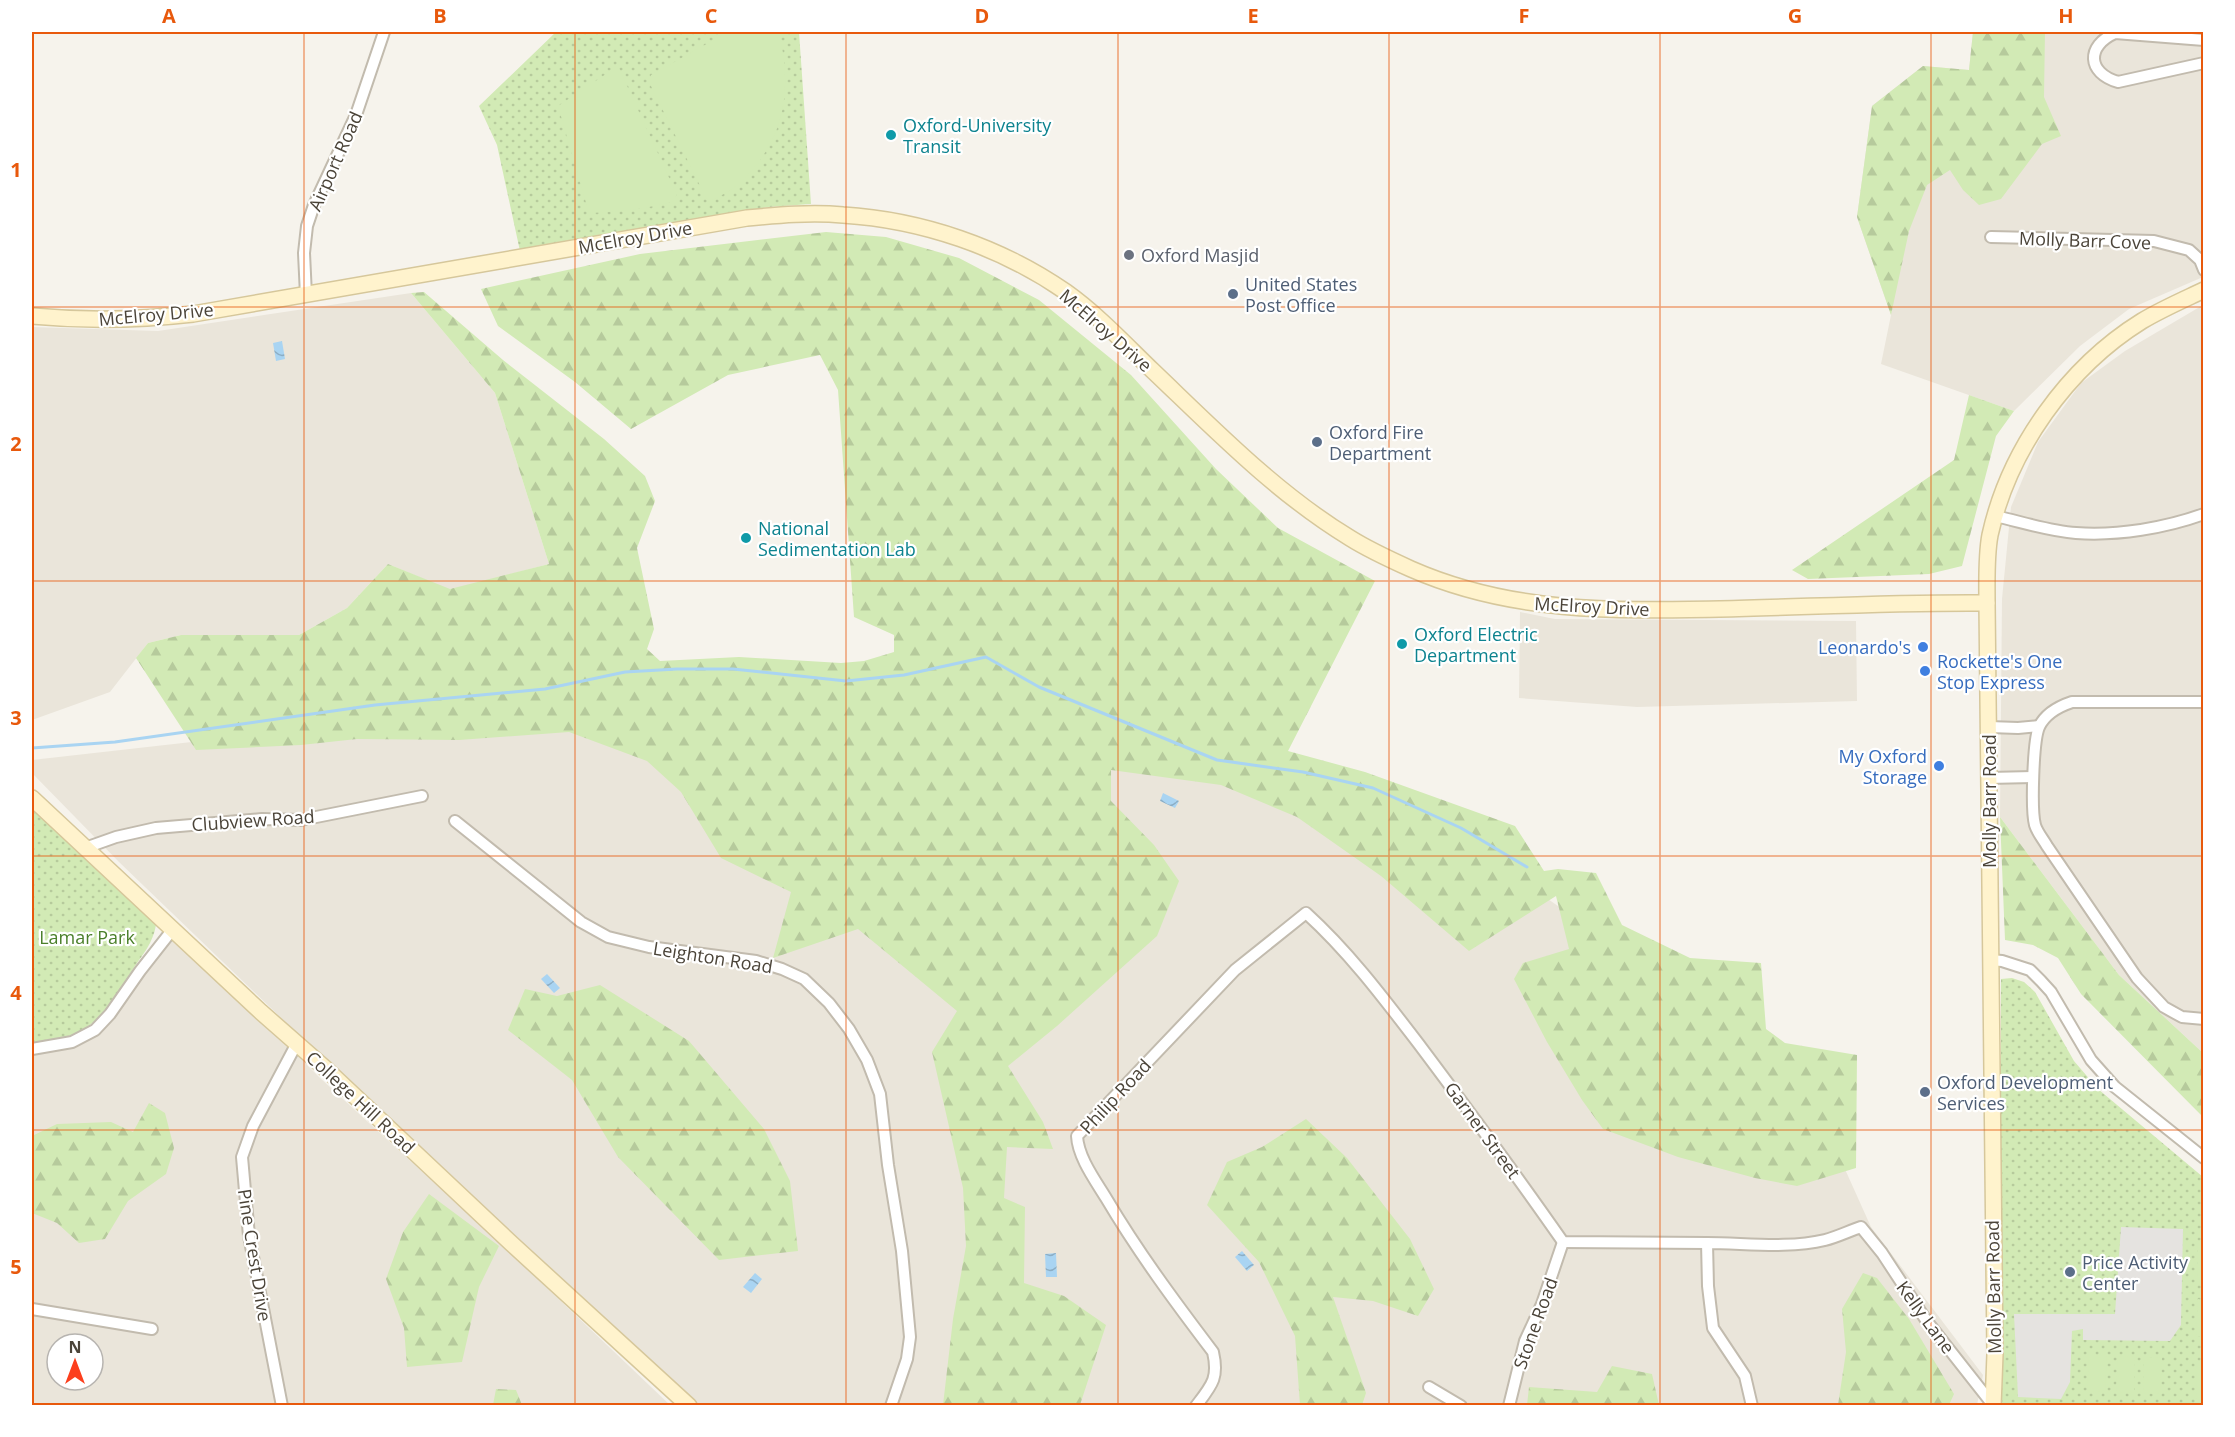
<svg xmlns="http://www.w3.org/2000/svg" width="2235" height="1437" font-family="'Open Sans',sans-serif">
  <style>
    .residential { fill: #eae5da; fill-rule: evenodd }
    .forest { fill: url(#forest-firs) }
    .park { fill: url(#park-dots) }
    .garden { fill: #d2eab5 }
    .parking { fill: #e5e3e0 }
    .water { fill: url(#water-waves) }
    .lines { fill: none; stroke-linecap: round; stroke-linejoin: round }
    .stream { stroke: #a9d4f2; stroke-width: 3 }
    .street-casing { stroke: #c2bbae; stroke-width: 14 }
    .secondary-casing { stroke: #d6c79b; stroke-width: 18 }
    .street { stroke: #fff; stroke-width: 10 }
    .secondary { stroke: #fff3cd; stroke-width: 15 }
    .grid { fill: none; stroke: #e8590c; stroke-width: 1.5; stroke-opacity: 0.55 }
    .culture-dot { fill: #0f9aa8; stroke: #fff; stroke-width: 2 }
    .worship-dot { fill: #6b7280; stroke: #fff; stroke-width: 2 }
    .service-dot { fill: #5c6f8a; stroke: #fff; stroke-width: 2 }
    .shop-dot { fill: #3f7fe0; stroke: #fff; stroke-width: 2 }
    .labels { text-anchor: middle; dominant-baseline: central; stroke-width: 4.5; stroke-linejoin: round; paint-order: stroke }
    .culture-label { font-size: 18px; fill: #0d838f; stroke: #fff; text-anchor: start }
    .street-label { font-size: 18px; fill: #4b4439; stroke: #fff }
    .worship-label { font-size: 18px; fill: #5b616d; stroke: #fff; text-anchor: start }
    .service-label { font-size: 18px; fill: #4e5e75; stroke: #fff; text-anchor: start }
    .shop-label { font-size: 18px; fill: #366cbe; stroke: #fff; text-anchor: end }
    .park-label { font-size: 18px; fill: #4a7f2a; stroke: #fff }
    .neatline { fill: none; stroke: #e8590c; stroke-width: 2 }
    .grid-label { font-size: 20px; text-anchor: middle; font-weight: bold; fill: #e8590c }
  </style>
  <defs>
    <pattern id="forest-firs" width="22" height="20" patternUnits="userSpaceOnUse" patternTransform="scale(1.5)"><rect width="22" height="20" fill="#d2eab5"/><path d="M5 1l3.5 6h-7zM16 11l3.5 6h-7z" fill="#b6ca9c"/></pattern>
    <pattern id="park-dots" width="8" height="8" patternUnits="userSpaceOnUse" patternTransform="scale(1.5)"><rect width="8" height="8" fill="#d2eab5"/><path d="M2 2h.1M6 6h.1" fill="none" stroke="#b6ca9c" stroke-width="1.8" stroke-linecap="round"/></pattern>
    <pattern id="water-waves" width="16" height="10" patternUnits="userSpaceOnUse" patternTransform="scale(1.5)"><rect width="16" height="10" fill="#a9d4f2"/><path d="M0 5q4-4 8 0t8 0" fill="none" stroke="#8caec5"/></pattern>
  </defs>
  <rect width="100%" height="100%" fill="#f6f3ec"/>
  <g class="residential">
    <path d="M1973 32H2203V277L2129 309 2080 346 2014 411 1881 364 1891 315 1857 217 1872 106 1923 66 1969 70Z"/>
    <path d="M411 293 495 393 549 564 450 590 388 564 347 608 299 635H181L148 643 110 692 32 720V327L158 331Z"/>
    <path d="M2203 305V1053L2119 975 2000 817 2002 599 2011 507 2038 442 2081 383 2125 351Z"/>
    <path d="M1520 612 1555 619 1856 621 1857 701 1637 707 1519 698Z"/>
    <path d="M994 694 1538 892 1592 930 1826 1127 1871 1227 1983 1375 1977 1405H698L323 1058 119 862 32 773V760L589 697Z"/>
    <path d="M173 929 319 1077 504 1247 670 1405H32V1049L95 1030ZM57 1344H93V1380H57Z"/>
  </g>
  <g class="forest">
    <path d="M1973 32H2045L2044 97 2061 136 2042 144 2001 199 1979 205 1963 190 1950 170 1927 185 1909 231 1891 315 1857 217 1872 106 1923 66 1969 70Z"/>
    <path d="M826 232 886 237 959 258 1039 300 1131 375 1216 469 1278 528 1375 581 1288 751 1365 772 1515 826 1544 871 1558 869 1596 873 1622 925 1690 958 1761 963 1766 1029 1785 1043 1857 1055 1856 1168 1797 1186 1755 1178 1678 1157 1603 1129 1582 1100 1547 1042 1514 979 1523 963 1569 949 1556 896 1469 951 1381 876 1297 817 1221 785 1111 770V801L1154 845 1179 881 1157 936 1057 1026 1008 1066 1043 1122 1053 1149 1007 1147 1004 1198 1025 1207 1024 1283 1064 1296 1106 1325 1080 1405H943L953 1319 966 1246 963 1188 932 1052 957 1011 858 929 773 958 791 892 721 858 681 792 647 761 569 732 459 740 357 739 301 745 196 750 136 658 148 643 181 635H299L347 608 388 564 450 589 549 564 495 393 411 293 424 292 503 360 604 439 645 476 655 501 637 548 654 629 647 649 660 661 739 657 841 663 864 661 894 652V635L854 617 838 390 820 355 728 375 631 429 575 382 498 326 481 289 640 254Z"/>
    <path d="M1969 395 2014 411 1996 436 1962 566 1929 574 1808 579 1792 570 1954 460Z"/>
    <path d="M2000 817 2119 975 2203 1053V1117L2081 994 2058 958 2033 945 2005 940Z"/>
    <path d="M600 985 689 1041 764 1129 790 1181 798 1251 719 1260 618 1157 572 1080 508 1030 525 989 557 996Z"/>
    <path d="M149 1103 165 1113 174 1148 166 1174 128 1201 105 1239 79 1243 57 1223 32 1213V1136L57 1124 111 1122 133 1132Z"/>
    <path d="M1306 1119 1347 1158 1410 1239 1434 1289 1418 1316 1373 1301 1333 1297 1366 1393 1362 1405H1300L1295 1336 1259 1262 1207 1205 1227 1162 1262 1147Z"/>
    <path d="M429 1194 499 1246 479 1287 462 1362 407 1367 404 1328 386 1279 403 1232Z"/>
    <path d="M1863 1273 1877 1278 1909 1319 1954 1394 1949 1405H1838L1846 1352 1842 1309Z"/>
    <path d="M1612 1366 1652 1374 1659 1405H1527L1529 1387 1597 1392Z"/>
    <path d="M496 1389 516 1390 522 1405H493Z"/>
  </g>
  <g class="park">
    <path d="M556 32H799L811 204 768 207 520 251 497 145 479 106Z"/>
    <path d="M32 806 156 925C153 943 143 954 133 969 113 1000 101 1027 63 1038 53 1041 42 1044 32 1044Z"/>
    <path d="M2012 978 2024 982 2035 992 2074 1061 2098 1089 2203 1177 2204 1405 2000 1406 1992 1213 2001 1068V979Z"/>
  </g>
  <g class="garden">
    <path d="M728 32H779C793 91 785 144 736 186 728 193 717 197 708 202L649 82 651 75Z"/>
    <path d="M618 66 677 195 672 202C644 209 618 212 589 213L558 106Z"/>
    <path d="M2198 1242 2203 1243V1279H2197Z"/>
    <path d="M2198 1299 2203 1300V1336H2196Z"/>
    <path d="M2089 1355H2107L2105 1392 2087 1391Z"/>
    <path d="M2118 1356 2135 1357 2134 1393 2116 1392Z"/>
    <path d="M2144 1357 2162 1358 2160 1394 2143 1393Z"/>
    <path d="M2197 1365H2203V1402H2196Z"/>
  </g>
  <path class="parking" d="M2121 1227 2183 1229 2181 1325 2170 1341 2083 1340V1329L2072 1331 2070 1382 2061 1399 2018 1397 2014 1314H2115Z"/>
  <g class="water">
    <path d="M282 341 285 359 276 361 273 343Z"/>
    <path d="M1163 793 1179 801 1175 808 1160 801Z"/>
    <path d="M547 974 560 988 554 993 541 979Z"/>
    <path d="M1242 1251 1254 1265 1247 1271 1235 1257Z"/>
    <path d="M1056 1253 1057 1277H1046L1045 1254Z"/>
    <path d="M755 1273 762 1279 751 1293 743 1287Z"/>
  </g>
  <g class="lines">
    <path class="stream" d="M32 748 115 742 375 705 545 689 625 672 677 669H733L846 681 904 675 986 657 1039 687 1217 760 1303 772 1373 788 1461 828 1527 867"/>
    <defs>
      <g id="street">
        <path d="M2204 40 2115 33C2086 46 2087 73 2118 82L2204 63"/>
        <path d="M1991 237 2154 241 2189 250 2200 260 2204 270"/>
        <path d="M306 295 304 253 307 226 314 205 356 115 384 32"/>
        <path d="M1995 516C2022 522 2049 531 2076 533 2118 536 2165 528 2204 514"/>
        <path d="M2204 702H2072C2060 706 2045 714 2039 727 2033 741 2031 810 2035 825 2037 832 2043 839 2047 846L2137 978 2164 1007 2182 1017 2204 1019"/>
        <path d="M1989 727 2018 728 2039 726"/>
        <path d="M1988 778 2033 777"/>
        <path d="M455 821 581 922 608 937 649 947 756 961 782 969 804 979 829 1003 849 1029 867 1060 880 1094 888 1165 902 1251 910 1337 907 1359 891 1406"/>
        <path d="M85 848 116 837 156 828 262 819 301 820 422 796"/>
        <path d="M1990 960 2002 961 2030 970 2041 981 2051 992 2091 1060 2115 1087 2204 1158"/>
        <path d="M32 1049 72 1042 95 1030 110 1014 140 971 173 929"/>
        <path d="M32 1309 152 1329"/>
        <path d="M1429 1387 1461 1406"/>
        <path d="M282 1406 249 1236 242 1157 253 1126 297 1043"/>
        <path d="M1196 1406C1212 1385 1219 1378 1213 1352 1175 1302 1138 1252 1106 1198 1095 1180 1078 1157 1077 1136L1235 970 1306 913C1350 953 1385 1000 1421 1047 1469 1111 1517 1176 1563 1242L1707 1243"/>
        <path d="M1509 1406 1525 1341 1542 1304 1563 1242"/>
        <path d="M1752 1406 1745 1376 1713 1328 1708 1286 1707 1243C1745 1243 1788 1249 1825 1240 1837 1237 1849 1231 1861 1227L1882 1253 1926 1320 1993 1405"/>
      </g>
      <g id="secondary">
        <path d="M32 316C86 321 139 320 193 314L747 218C779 215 811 212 843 215 922 220 1001 247 1066 292 1097 314 1125 344 1152 370 1215 430 1276 493 1350 538 1369 550 1391 560 1411 569 1511 613 1613 611 1720 609 1809 607 1898 602 1987 603"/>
        <path d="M32 798 261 1012 327 1070 512 1244 689 1406"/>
        <path d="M1993 1406 1995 1354 1987 603C1987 581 1986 556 1990 535 2009 449 2068 367 2142 321 2162 309 2183 300 2204 290"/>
      </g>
    </defs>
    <use href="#street" class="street-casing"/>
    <use href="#secondary" class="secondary-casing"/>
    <use href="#street" class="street"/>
    <use href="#secondary" class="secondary"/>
  </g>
  <path class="grid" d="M304 32V1406M575 32V1406M846 32V1406M1118 32V1406M1389 32V1406M1660 32V1406M1931 32V1406M32 307H2204M32 581H2204M32 856H2204M32 1130H2204"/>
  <g class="culture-dot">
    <circle cx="891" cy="135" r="6"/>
    <circle cx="746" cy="538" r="6"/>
    <circle cx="1402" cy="644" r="6"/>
  </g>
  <circle class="worship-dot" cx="1129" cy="255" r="6"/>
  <g class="service-dot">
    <circle cx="1233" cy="294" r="6"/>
    <circle cx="1317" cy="442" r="6"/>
    <circle cx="1925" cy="1092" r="6"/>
    <circle cx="2070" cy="1272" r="6"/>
  </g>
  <g class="shop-dot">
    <circle cx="1923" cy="647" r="6"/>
    <circle cx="1925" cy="671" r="6"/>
    <circle cx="1939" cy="766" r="6"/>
  </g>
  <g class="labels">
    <g class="culture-label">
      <text x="903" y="125">Oxford-University<tspan x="903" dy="21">Transit</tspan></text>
      <text x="758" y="528">National<tspan x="758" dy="21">Sedimentation Lab</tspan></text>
      <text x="1414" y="634">Oxford Electric<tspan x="1414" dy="21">Department</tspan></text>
    </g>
    <g class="street-label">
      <text transform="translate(335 161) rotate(-66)">Airport Road</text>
      <text transform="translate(635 237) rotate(-10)">McElroy Drive</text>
      <text transform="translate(2085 240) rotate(2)">Molly Barr Cove</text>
      <text transform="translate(156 314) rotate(-5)">McElroy Drive</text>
      <text transform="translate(1106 330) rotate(41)">McElroy Drive</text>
      <text transform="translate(1592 606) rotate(3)">McElroy Drive</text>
      <text transform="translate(1989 801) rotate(-90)">Molly Barr Road</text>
      <text transform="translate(253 820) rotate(-4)">Clubview Road</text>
      <text transform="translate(713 957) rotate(9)">Leighton Road</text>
      <text transform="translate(1115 1096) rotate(-47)">Philip Road</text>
      <text transform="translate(361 1102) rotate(43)">College Hill Road</text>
      <text transform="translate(1483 1130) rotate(54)">Garner Street</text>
      <text transform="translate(255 1255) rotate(81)">Pine Crest Drive</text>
      <text transform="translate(1993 1287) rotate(-91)">Molly Barr Road</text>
      <text transform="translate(1926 1317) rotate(54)">Kelly Lane</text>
      <text transform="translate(1535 1323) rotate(-70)">Stone Road</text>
    </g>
    <g class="worship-label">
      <text x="1141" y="255">Oxford Masjid</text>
    </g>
    <g class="service-label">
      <text x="1245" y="284">United States<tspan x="1245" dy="21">Post Office</tspan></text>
      <text x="1329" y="432">Oxford Fire<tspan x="1329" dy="21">Department</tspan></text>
      <text x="1937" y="1082">Oxford Development<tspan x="1937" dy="21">Services</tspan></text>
      <text x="2082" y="1262">Price Activity<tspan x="2082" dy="21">Center</tspan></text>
    </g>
    <g class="shop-label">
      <text x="1911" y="647">Leonardo's</text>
      <text x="1937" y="661" text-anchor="start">Rockette's One<tspan x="1937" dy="21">Stop Express</tspan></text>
      <text x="1927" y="756">My Oxford<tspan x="1927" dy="21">Storage</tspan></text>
    </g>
    <g class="park-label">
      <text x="87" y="937">Lamar Park</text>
    </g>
  </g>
  <rect width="2235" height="1437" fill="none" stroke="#ffffff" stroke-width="66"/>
  <g transform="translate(75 1362)"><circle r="28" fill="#ffffff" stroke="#b7b4b0" stroke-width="1.5"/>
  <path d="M0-4.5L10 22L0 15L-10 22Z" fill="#fc3f1d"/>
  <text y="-9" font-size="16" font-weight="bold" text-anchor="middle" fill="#4b4439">N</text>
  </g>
  <rect x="33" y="33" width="2169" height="1371" class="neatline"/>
  <g class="grid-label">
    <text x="169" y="23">A</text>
    <text x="440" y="23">B</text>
    <text x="711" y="23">C</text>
    <text x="982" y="23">D</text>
    <text x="1253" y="23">E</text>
    <text x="1524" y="23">F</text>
    <text x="1795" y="23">G</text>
    <text x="2066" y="23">H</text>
    <text x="16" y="177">1</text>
    <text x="16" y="451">2</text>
    <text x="16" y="725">3</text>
    <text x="16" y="1000">4</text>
    <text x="16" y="1274">5</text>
  </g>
</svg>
